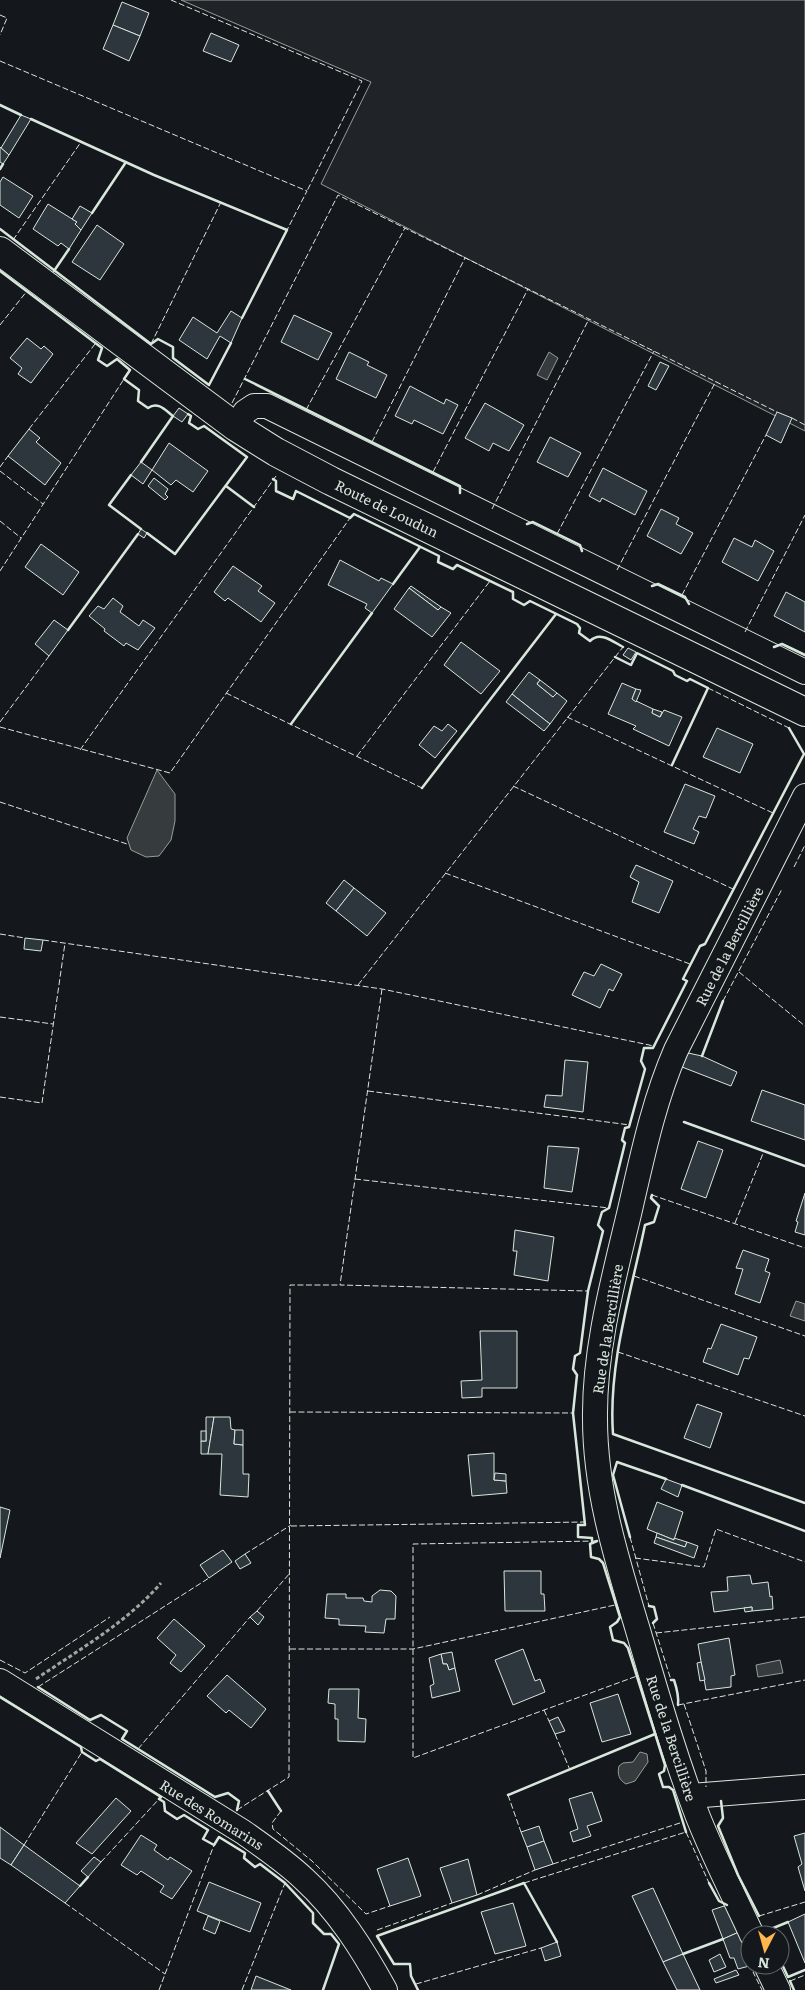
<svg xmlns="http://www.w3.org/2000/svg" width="805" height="1990" font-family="Literata,serif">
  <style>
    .green { fill: #202428; stroke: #939e99 }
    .water { fill: #363b3e; stroke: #939e99 }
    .building { fill: #2c363c; stroke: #d8e6dc }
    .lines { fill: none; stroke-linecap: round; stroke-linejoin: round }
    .minor-casing { stroke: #d8e6dc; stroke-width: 26 }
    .major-casing { stroke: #d8e6dc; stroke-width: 30 }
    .path { stroke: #9da8a2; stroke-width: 3; stroke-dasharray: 4 2.5; stroke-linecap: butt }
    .minor { stroke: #14181c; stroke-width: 24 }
    .major { stroke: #14181c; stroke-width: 28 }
    .fence { stroke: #d8e6dc; stroke-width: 1; stroke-dasharray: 6 2.5; stroke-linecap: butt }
    .wall { stroke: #d8e6dc; stroke-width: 2.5 }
    .labels { text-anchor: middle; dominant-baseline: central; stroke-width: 4; stroke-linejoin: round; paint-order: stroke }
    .street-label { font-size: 14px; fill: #d8e6dc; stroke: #14181c }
  </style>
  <rect width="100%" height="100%" fill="#14181c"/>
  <path class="green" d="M181 0H805V431L321 184 371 82Z"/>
  <g class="water">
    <path d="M549 352 558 358 547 380 537 375Z"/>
    <path d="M157 770 175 794V821L171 840 159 856 146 857 131 850 127 838Z"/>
    <path d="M796 1301 805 1304V1321L790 1316Z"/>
    <path d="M780 1660 783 1673 758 1677 756 1665Z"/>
    <path d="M640 1752 647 1754 648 1762 635 1781 626 1784C619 1780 617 1774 619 1766L623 1763 633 1762Z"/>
  </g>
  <g class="building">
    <path d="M122 2 149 13 140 36 113 25Z"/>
    <path d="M113 25 140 36 129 61 103 49Z"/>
    <path d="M211 33 239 45 231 62 203 51Z"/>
    <path d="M21 115 31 119 9 155 1 148Z"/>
    <path d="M0 147 9 155 3 164 0 162Z"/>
    <path d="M3 177 33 196 19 218 0 205V182Z"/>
    <path d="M48 204 77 222 75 224 81 230 69 249 61 243 58 246 33 229Z"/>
    <path d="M80 206 92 213 81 230 75 224 77 222 72 219Z"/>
    <path d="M97 225 124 244 100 280 72 262Z"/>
    <path d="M231 311 242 318 231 343 220 336 207 359 179 340 193 317 217 333Z"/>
    <path d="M294 315 332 333 318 360 281 342Z"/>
    <path d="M27 338 41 349 44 346 53 354 31 383 18 374 22 368 10 358Z"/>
    <path d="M349 352 369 362 367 365 387 375 376 398 336 379Z"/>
    <path d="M660 362 669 366 656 390 648 386Z"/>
    <path d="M410 386 444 404 446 399 458 405 443 434 414 420 412 424 395 416Z"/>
    <path d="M485 403 524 425 509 451 493 443 489 451 465 438Z"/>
    <path d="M179 408 188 414 182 422 173 416Z"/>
    <path d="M777 412 792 418 781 443 766 435Z"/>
    <path d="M29 429 40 438 36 442 61 463 45 485 8 456Z"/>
    <path d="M550 437 581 453 568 477 537 462Z"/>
    <path d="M169 443 208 471 193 492 176 480 171 485 152 470Z"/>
    <path d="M141 462 152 470 143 484 131 475Z"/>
    <path d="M603 468 647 491 635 515 602 498 600 502 589 496Z"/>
    <path d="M154 478 168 489 165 494 168 497 165 500 148 486Z"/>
    <path d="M661 509 679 518 676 524 693 533 681 554 647 536Z"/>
    <path d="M141 529 147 533 144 538 138 534Z"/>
    <path d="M734 538 752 547 755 540 774 551 758 581 722 562Z"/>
    <path d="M41 544 79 572 63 595 25 567Z"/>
    <path d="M340 560 379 581 381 578 393 584 372 613 365 608 367 604 328 585Z"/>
    <path d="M233 566 262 586 258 591 275 603 261 622 228 598 225 601 214 592Z"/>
    <path d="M411 586 441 607 438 610 409 588Z"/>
    <path d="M409 588 438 610 441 607 451 613 432 637 394 609Z"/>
    <path d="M786 592 805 602V632L774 616Z"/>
    <path d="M113 598 123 606 120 612 139 626 143 620 155 628 138 650 126 643 124 646 104 631 105 629 89 616 98 606 104 609Z"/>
    <path d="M54 620 68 630 49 656 35 644Z"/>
    <path d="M461 642 500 671 481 694 444 665Z"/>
    <path d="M628 648 636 652 631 660 623 655Z"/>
    <path d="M529 672 540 680 537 684 553 697 557 693 567 701 550 724 512 694Z"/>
    <path d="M540 680 557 693 553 697 537 684Z"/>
    <path d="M622 683 636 689 632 699 653 709 652 713 660 717 664 710 682 717 669 746 633 729 636 726 608 714Z"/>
    <path d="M636 689 641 690 636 702 632 699Z"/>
    <path d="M512 694 550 724 544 731 506 702Z"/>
    <path d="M653 709 662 712 660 717 652 713Z"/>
    <path d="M448 724 457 731 435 758 419 745 434 726 442 731Z"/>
    <path d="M717 728 753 744 740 773 703 757Z"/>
    <path d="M685 784 715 796 706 818 699 816 693 829 699 832 694 844 664 832Z"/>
    <path d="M636 865 673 881 659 913 632 902 639 882 630 877Z"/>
    <path d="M344 880 354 888 336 911 326 903Z"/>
    <path d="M354 888 386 913 367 936 336 911Z"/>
    <path d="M25 938 43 940 41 951 24 949Z"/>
    <path d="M601 964 622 974 613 991 609 989 600 1008 572 995 584 972 594 976Z"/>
    <path d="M688 1053 702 1056 737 1072 731 1086 682 1067Z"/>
    <path d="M565 1060 588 1062 583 1112 544 1107 546 1095 562 1096Z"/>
    <path d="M762 1090 805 1105V1140L751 1121Z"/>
    <path d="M698 1141 723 1150 706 1198 681 1189Z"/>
    <path d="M548 1146 579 1148 572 1192 544 1188Z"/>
    <path d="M805 1193V1235L795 1232 798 1222 796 1221Z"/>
    <path d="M515 1230 554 1237 548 1281 514 1275 517 1251H513Z"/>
    <path d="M743 1250 769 1259 765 1271 770 1273 760 1303 735 1294 743 1269 736 1268Z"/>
    <path d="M721 1324 757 1337 749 1359 744 1358 738 1375 703 1362 708 1348 711 1349Z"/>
    <path d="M480 1331H517V1388H482V1397L462 1398 461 1381 482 1380Z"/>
    <path d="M697 1404 722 1413 710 1448 684 1438Z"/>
    <path d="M206 1417H214L208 1454H201V1441H206Z"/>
    <path d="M214 1417H230L231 1429 235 1430 234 1444 243 1445V1474H249L248 1497 220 1495 222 1454H208Z"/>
    <path d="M235 1430H243V1445L234 1444Z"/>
    <rect x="201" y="1431" width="5" height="10"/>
    <path d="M494 1453V1480L506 1481 507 1493 472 1496 468 1455Z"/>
    <path d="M495 1473 506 1474V1481L494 1480Z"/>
    <path d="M666 1479 682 1485 678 1497 661 1489Z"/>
    <path d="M657 1502 683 1512 674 1540 647 1529Z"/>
    <path d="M0 1507 10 1510 0 1558Z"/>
    <path d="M657 1533 674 1540V1538L687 1542 685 1547 656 1537Z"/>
    <path d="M656 1537 685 1547 687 1542 698 1546 694 1558 654 1543Z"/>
    <path d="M223 1550 232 1562 209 1578 200 1565Z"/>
    <path d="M245 1554 251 1563 240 1569 235 1561Z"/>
    <path d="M504 1571H541V1594H544L545 1611H505Z"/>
    <path d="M750 1575 752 1584 768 1582 770 1597 772 1596 773 1609 752 1611V1607L714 1612 711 1592 728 1591 727 1577Z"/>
    <path d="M380 1590 391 1591 396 1596 395 1619H386L384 1633 365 1632 366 1626 339 1625V1619L325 1618 327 1594H346V1598H363L364 1601 372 1602V1596Z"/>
    <path d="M752 1607V1611L745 1612 744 1608Z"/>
    <path d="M257 1611 264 1617 258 1625 250 1617Z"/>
    <path d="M174 1619 205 1646 181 1672 170 1663 176 1655 157 1638Z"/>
    <path d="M729 1638 735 1675 731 1676V1687L706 1690 698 1644Z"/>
    <path d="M523 1649 535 1681 540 1679 545 1692 513 1705 495 1660Z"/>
    <path d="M452 1652 455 1668 449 1670 447 1664H443L441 1654Z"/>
    <path d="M441 1654 443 1664H447L449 1670 455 1668 460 1691 432 1698 430 1686 434 1684 429 1658Z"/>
    <path d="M701 1662 705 1680 700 1681 697 1663Z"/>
    <path d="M227 1675 266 1709 251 1728 229 1710 226 1713 207 1696Z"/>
    <path d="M329 1689H359L358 1718 366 1719 365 1742 338 1741V1719H335V1704L328 1703Z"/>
    <path d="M618 1694 631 1734 602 1742 590 1703Z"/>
    <path d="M558 1717 565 1731 555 1734 549 1721Z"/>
    <path d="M592 1792 602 1821 587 1826 591 1836 573 1842 570 1832 578 1829 569 1799Z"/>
    <path d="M116 1798 131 1811 92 1854 76 1843Z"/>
    <path d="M539 1826 544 1841 527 1847 521 1832Z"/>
    <path d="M0 1827 24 1845 11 1865 0 1858Z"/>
    <path d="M805 1833V1891L798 1867 802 1864 794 1836Z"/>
    <path d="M141 1835 157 1845 154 1850 168 1860 170 1857 192 1871 172 1899 160 1892 164 1886 141 1871 137 1875 121 1865Z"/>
    <path d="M544 1841 553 1864 535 1870 527 1847Z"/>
    <path d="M24 1845 80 1886 65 1903 11 1865Z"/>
    <path d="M94 1857 101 1862 88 1877 81 1871Z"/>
    <path d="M408 1858 421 1896 390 1906 377 1869Z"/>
    <path d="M468 1859 477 1895 452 1903 440 1868Z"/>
    <path d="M209 1882 261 1903 250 1932 197 1911Z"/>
    <path d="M653 1888 683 1954 663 1962 632 1896Z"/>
    <path d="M513 1903 526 1946 495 1954 481 1912Z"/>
    <path d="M727 1905 739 1932 723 1939 712 1910Z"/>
    <path d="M805 1914V1963L788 1922Z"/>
    <path d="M208 1916 220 1921 215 1934 203 1929Z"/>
    <path d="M739 1932 750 1957V1965H753L738 1969 734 1958H730L723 1939Z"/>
    <path d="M557 1942 561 1956 545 1961 541 1948Z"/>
    <path d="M683 1954 700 1990H677L663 1962Z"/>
    <path d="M720 1954 726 1967 714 1972 709 1960Z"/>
    <path d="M736 1970 739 1975 716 1983 714 1979Z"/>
    <path d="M256 1976 291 1990H251Z"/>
  </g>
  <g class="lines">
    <defs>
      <g id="minor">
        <path d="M236 427 245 412 254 406H267L805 672"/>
        <path d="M0 1681 243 1832C264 1847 285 1861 304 1879 338 1910 363 1950 385 1990"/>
        <path d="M691 1796 805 1787"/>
        <path d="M752 1935C734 1896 714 1857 698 1817 674 1755 656 1691 637 1627 617 1560 595 1491 595 1419 594 1350 613 1281 629 1214 642 1158 653 1103 676 1050L805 796"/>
        <path d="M766 1965 778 1990"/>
      </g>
      <path id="major" d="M0 251 236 427 276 452 331 481 805 712"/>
    </defs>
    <use href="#minor" class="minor-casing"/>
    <use href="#major" class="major-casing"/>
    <path class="path" d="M36 1679C80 1649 126 1623 161 1583"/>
    <use href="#minor" class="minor"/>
    <use href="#major" class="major"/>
    <g class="fence">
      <path d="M171 0 362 81 307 191"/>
      <path d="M0 15 7 18 0 35"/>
      <path d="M0 61 307 191 287 230"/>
      <path d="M13 240 81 142"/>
      <path d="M0 325 27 291"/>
      <path d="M151 344 221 202"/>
      <path d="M232 403 338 195 777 412"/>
      <path d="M306 410 405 228"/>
      <path d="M792 418 805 425"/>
      <path d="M29 429 95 344"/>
      <path d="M372 442 465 258"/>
      <path d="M0 467 8 456"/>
      <path d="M0 471 43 504"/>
      <path d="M433 472 528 289"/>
      <path d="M492 509 589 319"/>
      <path d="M0 521 21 538"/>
      <path d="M557 534 654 351"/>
      <path d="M617 570 716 381"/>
      <path d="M0 571 124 379"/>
      <path d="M682 595 766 435"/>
      <path d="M745 632 805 515"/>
      <path d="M708 688 789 728"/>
      <path d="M226 693 422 788"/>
      <path d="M567 717 773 813"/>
      <path d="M0 722 49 656"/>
      <path d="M0 727 170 773 350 518"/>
      <path d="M80 750 276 476"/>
      <path d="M357 756 490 581"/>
      <path d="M513 786 733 889"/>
      <path d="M0 802 127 844"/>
      <path d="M794 867 805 845"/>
      <path d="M445 873 690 964"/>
      <path d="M0 934 25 938"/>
      <path d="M43 940 382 989 654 1046"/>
      <path d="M739 972 805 1026"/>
      <path d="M358 985 623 647"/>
      <path d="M382 989 340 1285 588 1291"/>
      <path d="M723 1001 782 889"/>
      <path d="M0 1017 53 1024"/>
      <path d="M368 1091 630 1125"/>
      <path d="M0 1097 42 1103 65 943"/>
      <path d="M355 1179 609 1208"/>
      <path d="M652 1195 805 1248"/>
      <path d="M735 1223 764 1151"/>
      <path d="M634 1276 805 1336"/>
      <path d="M618 1352 805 1416"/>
      <path d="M290 1412 573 1413"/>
      <path d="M291 1526 585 1522"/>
      <path d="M630 1537 649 1606"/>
      <path d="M597 1541 413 1544V1758L637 1676"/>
      <path d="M245 1554 291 1525"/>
      <path d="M635 1558 704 1567 716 1529 805 1562"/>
      <path d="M257 1611 290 1573"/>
      <path d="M653 1623 671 1680"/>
      <path d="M656 1633 805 1617"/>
      <path d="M290 1649H413L615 1605"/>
      <path d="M0 1660 25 1673 110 1617"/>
      <path d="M38 1687 209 1578"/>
      <path d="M684 1704 706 1771V1787"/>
      <path d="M678 1705 805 1680"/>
      <path d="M544 1710 549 1721"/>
      <path d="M555 1734 570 1770"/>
      <path d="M138 1749 250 1617"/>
      <path d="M508 1795 521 1832"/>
      <path d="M237 1810 289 1777 290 1285H340"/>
      <path d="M281 1811 272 1823 273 1829 312 1861 366 1914 390 1906"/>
      <path d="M24 1845 82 1752"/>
      <path d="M101 1862 159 1799"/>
      <path d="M553 1864 683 1822"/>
      <path d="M524 1883 686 1832 709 1883"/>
      <path d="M477 1895 535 1870"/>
      <path d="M65 1903 165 1974"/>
      <path d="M759 1916 805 1902"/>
      <path d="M377 1930 452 1903"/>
      <path d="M754 1965 756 1971 753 1972 762 1990"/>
      <path d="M790 1981 805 1975"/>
      <path d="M416 1984 541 1948"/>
      <path d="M159 1990 214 1845"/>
      <path d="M242 1990 285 1883"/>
    </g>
    <g class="wall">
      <path d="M0 105 21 115"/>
      <path d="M31 119 154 175 287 230 242 318"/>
      <path d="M0 169 3 164"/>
      <path d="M92 213 126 162"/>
      <path d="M0 229 151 344 158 339 173 347V358L209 385 231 343"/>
      <path d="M0 271 102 348 98 360 107 366 117 359 130 370 124 379 139 390 138 401 148 408C158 401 165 410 173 416L141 462"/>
      <path d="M54 271 69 249"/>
      <path d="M245 379 460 486V493"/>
      <path d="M131 475 109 505 141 529"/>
      <path d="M273 479 276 481V491L293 499 296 491 350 518 354 514 439 556 438 562 453 569 457 565 513 592V599L524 605 530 601 577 624 580 628 579 633 590 641C600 631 612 641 623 647"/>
      <path d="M226 486 254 507"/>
      <path d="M527 524 533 522 580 545 582 551"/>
      <path d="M147 533 175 554 247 457 204 426 198 429 189 423 191 416 188 414"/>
      <path d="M393 584 420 547"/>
      <path d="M652 586 658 584 685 597 689 604"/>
      <path d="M68 630 138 534"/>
      <path d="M774 647 782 644 805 655"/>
      <path d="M615 657 631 665 637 653 673 671 675 675 687 681 690 679 708 688 672 765"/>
      <path d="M291 724 372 613"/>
      <path d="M422 788 556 614"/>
      <path d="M702 1056 723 1001"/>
      <path d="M684 1122 805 1166"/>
      <path d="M652 1195 651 1198 659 1206 654 1222 645 1225C631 1293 608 1364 613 1434L805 1503"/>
      <path d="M682 1485 805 1531"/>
      <path d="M630 1537 613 1475 617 1462 666 1479"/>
      <path d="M592 1541V1538L578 1537V1525H585L573 1413 577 1375 573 1369 575 1356 580 1353 588 1291 603 1231 598 1225 602 1212 609 1208 625 1143 622 1140 625 1128 629 1127 645 1069 641 1061 644 1048H653L687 981 683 979 700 946 705 944 804 754 789 728"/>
      <path d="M597 1541 590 1544 591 1557 599 1559 603 1563 620 1617 617 1622 610 1627 613 1640 624 1643 628 1648 665 1765 664 1771 659 1774 663 1787H669L673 1790 686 1832"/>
      <path d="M649 1606 654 1607 657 1619 653 1623"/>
      <path d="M671 1680H674C677 1689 679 1696 678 1705"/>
      <path d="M38 1687 90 1720 101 1715 127 1731 122 1739 215 1797 228 1793 239 1801 237 1810"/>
      <path d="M0 1697 81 1747 82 1752 96 1761 100 1759 161 1797 159 1799 164 1802 165 1811 177 1819 184 1815 208 1830 203 1839 214 1845 219 1837 245 1853 244 1858 255 1867 260 1864 285 1883 313 1913V1923L324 1934H331L339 1944 323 1990"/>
      <path d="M268 1791 281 1811"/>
      <path d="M508 1795 655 1734"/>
      <path d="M721 1801 723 1818 718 1826 738 1875 759 1916"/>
      <path d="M709 1883 719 1901 727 1905"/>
      <path d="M80 1886 88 1877"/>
      <path d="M768 1935 766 1931 788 1922"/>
      <path d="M683 1954 723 1939"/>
      <path d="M780 1960 788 1977 805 1970"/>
      <path d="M790 1981 794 1990"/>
      <path d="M418 1990 411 1976 410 1964H394L377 1936 524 1883 557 1942"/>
    </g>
  </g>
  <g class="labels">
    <g class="street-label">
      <text transform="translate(387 508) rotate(26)">Route de Loudun</text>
      <text transform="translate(729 946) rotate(-63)">Rue de la Bercillière</text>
      <text transform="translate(607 1329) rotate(-81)">Rue de la Bercillière</text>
      <text transform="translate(672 1738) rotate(72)">Rue de la Bercillière</text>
      <text transform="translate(212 1814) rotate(32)">Rue des Romarins</text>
    </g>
  </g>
  <g transform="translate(765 1950) rotate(186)"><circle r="24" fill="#14181c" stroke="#626a69"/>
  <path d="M0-4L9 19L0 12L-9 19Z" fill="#ffb74d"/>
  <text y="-8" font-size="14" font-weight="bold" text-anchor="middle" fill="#d8e6dc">N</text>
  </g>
</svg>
